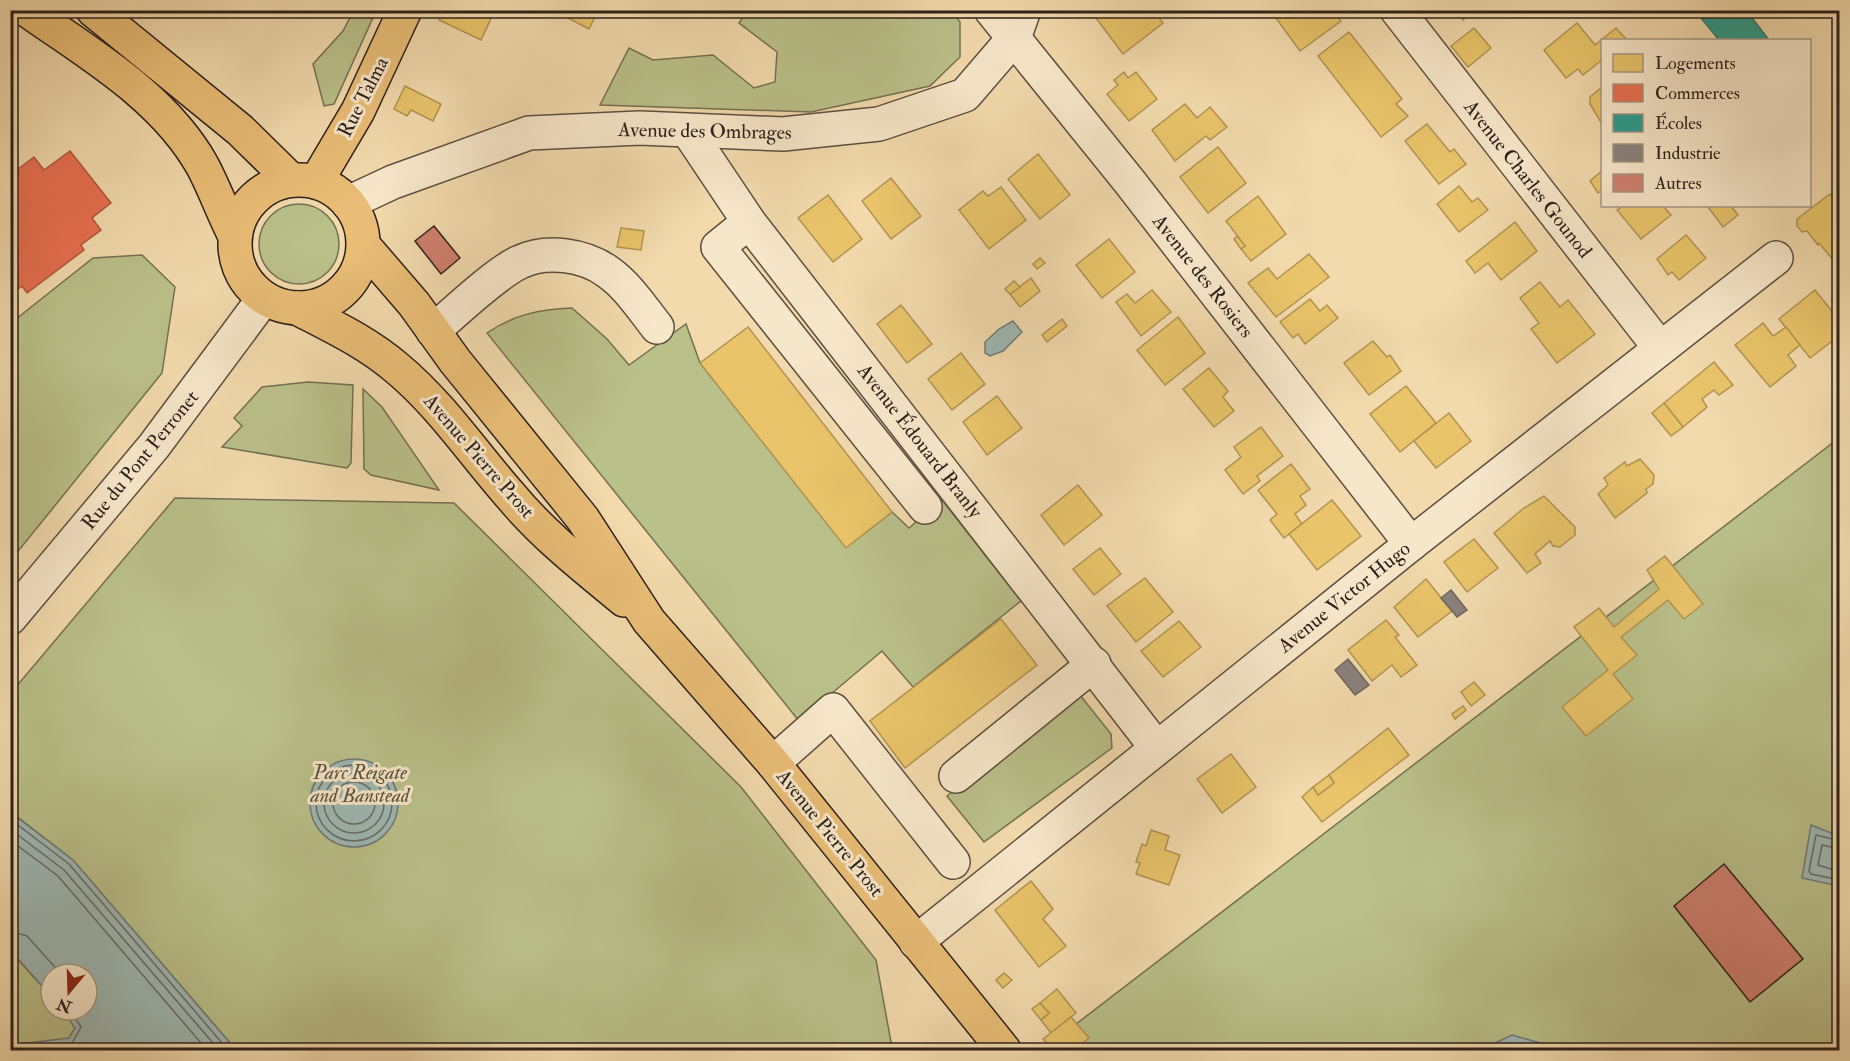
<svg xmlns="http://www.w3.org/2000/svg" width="1850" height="1061" font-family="'IM FELL Double Pica',serif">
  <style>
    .green { fill: #bac08a; stroke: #747052; stroke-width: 1.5 }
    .water { fill: #9eb8b4; stroke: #717b77; stroke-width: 1.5 }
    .homes { fill: #e9c46a; stroke: #b19352; stroke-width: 1.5 }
    .shops { fill: #e76f51; stroke: #af5741; stroke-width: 1.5 }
    .schools { fill: #2a9d8f; stroke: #2b786c; stroke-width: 1.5 }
    .industry { fill: #8a817c; stroke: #6e645f; stroke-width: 1.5 }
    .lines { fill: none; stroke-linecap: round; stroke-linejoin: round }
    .shore { stroke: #666c68; stroke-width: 1.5 }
    .building { fill: #cf8070; stroke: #2d201b; stroke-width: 1.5 }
    .minor-casing { stroke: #5e4e40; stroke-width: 36 }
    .major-casing { stroke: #2d201b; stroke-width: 36 }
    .minor { stroke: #f7e7ca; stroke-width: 33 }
    .major { stroke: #e9bd76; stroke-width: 33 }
    .labels { text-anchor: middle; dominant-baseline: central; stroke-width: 6; stroke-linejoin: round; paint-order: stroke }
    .street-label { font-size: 20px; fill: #2d201b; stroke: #f7e7ca }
    .park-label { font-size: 20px; font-style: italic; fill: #57503c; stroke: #f7e7ca }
  </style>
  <rect width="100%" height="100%" fill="#f2daad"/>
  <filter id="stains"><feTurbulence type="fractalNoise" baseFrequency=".00333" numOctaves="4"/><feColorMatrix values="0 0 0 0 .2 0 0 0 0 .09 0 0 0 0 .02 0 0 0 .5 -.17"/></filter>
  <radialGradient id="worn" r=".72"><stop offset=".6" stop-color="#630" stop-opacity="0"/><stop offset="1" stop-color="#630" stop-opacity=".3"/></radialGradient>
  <g class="green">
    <path d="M354 10 376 11 334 104 324 106 313 64 343 31Z"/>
    <path d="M747 11H951L960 22V57L930 86 811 112 600 105 629 48 653 60 713 55 754 88 775 82 777 52 739 23Z"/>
    <circle cx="299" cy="244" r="40"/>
    <path d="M142 255 175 287 162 373 11 560V323L93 258Z"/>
    <path d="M572 308 607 339 629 365 686 324 700 363 846 547 892 512 909 528 942 500 1021 601 913 687 882 651 799 721 487 333C513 315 540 309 572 308Z"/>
    <path d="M308 382 353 385 351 463 347 468 222 447 242 426 234 418 262 387Z"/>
    <path d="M363 389 382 407 439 490 371 475 364 469Z"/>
    <path d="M1839 438V1050H1062L1054 1041Z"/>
    <path d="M175 498 454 503 741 787 876 960 891 1042 898 1050H236L73 860 11 812 10 694Z"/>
    <path d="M1076 690 1111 734 1112 748 984 842 947 796Z"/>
    <path d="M10 951 51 996V1010H63L75 1028 69 1039 11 1045Z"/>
  </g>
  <g class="water">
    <path d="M1013 321 1022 332 1003 351 990 356 985 353V342L999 329Z"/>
    <circle cx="354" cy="803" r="44"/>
    <path d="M10 812 73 860 236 1050H11V1045L69 1038 75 1028 63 1010H87V974H51V996L11 951Z"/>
    <path d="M1811 825 1839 836V886L1802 878Z"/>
    <path d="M1512 1035 1558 1048 1562 1050H1480Z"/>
  </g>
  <g class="homes">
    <path d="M444 10H495L481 40 439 20Z"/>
    <path d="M567 10H581L595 17 589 29 564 16Z"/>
    <path d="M1090 10H1153L1163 23 1123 54Z"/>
    <path d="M1270 10H1332L1341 21 1300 51Z"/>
    <path d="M1456 10H1475L1463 20Z"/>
    <path d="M1577 23 1595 45 1616 28 1627 40H1602V60L1583 75 1578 69 1566 78 1544 50Z"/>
    <path d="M1474 28 1491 48 1468 67 1451 46Z"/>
    <path d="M1349 32 1402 99 1396 104 1408 116 1381 137 1318 56Z"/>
    <path d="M1124 72 1128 78 1136 72 1157 99 1129 121 1107 94 1118 85 1114 80Z"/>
    <path d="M405 86 441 104 433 121 411 110 407 116 394 109Z"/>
    <path d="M1602 87V124L1590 104V97Z"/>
    <path d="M1185 104 1197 118 1210 107 1227 127 1210 140 1206 136 1175 161 1152 130Z"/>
    <path d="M1427 124 1450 152 1454 149 1466 164 1439 184 1405 141Z"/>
    <path d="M1218 147 1246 183 1208 213 1180 177Z"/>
    <path d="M1038 154 1070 195 1040 219 1008 179Z"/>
    <path d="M1602 171V190L1598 193 1590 181Z"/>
    <path d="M891 178 921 216 891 239 862 201Z"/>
    <path d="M1459 186 1472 202 1478 198 1488 210 1459 232 1437 204Z"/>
    <path d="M1001 187 1026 220 989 249 959 210 983 191 988 196Z"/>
    <path d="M1830 194 1840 206V268L1819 243 1818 245 1807 231 1802 232 1797 226V219Z"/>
    <path d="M828 195 862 239 833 262 798 218Z"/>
    <path d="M1258 196 1286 234 1251 261 1241 249 1245 246 1226 221Z"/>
    <path d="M1623 206H1663L1671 215 1641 239 1617 210Z"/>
    <path d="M1710 206H1731L1738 215 1723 227 1708 207Z"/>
    <path d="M1515 222 1537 251 1501 280 1488 263 1475 273 1466 261Z"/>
    <path d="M621 228 644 231 641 250 617 247Z"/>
    <path d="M1686 235 1706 258 1679 280 1672 272 1668 275 1657 259Z"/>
    <path d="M1237 236 1245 246 1241 249 1234 239Z"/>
    <path d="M1109 239 1135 272 1102 298 1076 265Z"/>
    <path d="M1309 254 1329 277 1276 317 1248 283 1268 268 1277 279Z"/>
    <path d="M1040 258 1045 263 1037 269 1033 264Z"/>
    <path d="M1031 278 1040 291 1020 307 1010 294Z"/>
    <path d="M1014 281 1020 287 1010 294 1005 289Z"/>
    <path d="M1540 282 1560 307 1568 300 1595 334 1557 363 1531 329 1539 323 1520 298Z"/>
    <path d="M1152 290 1171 312 1141 336 1116 302 1127 294 1135 303Z"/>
    <path d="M1815 290 1840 321V335L1810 358 1779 319Z"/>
    <path d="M1310 299 1320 311 1327 305 1338 318 1305 344 1298 334 1293 338 1280 322Z"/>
    <path d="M901 305 932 344 907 363 877 324Z"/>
    <path d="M1178 317 1205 353 1165 385 1137 350Z"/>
    <path d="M1062 319 1067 326 1047 342 1042 335Z"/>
    <path d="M1763 323 1773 336 1786 327 1800 345 1788 355 1796 366 1770 387 1735 345Z"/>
    <path d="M748 327 892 512 846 548 700 363Z"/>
    <path d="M1373 341 1387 357 1390 355 1401 371 1369 395 1344 363Z"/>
    <path d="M961 353 985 384 952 410 928 379Z"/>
    <path d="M1714 362 1733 385 1719 395 1714 390 1702 399 1707 407 1683 427 1664 403Z"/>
    <path d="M1209 368 1228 391 1223 397 1234 411 1214 427 1183 389Z"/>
    <path d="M1406 386 1436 423 1400 452 1370 414Z"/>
    <path d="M997 396 1022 428 987 455 963 422Z"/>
    <path d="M1664 403 1683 427 1671 436 1652 413Z"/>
    <path d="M1449 413 1471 441 1436 468 1414 441Z"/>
    <path d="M1261 427 1283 456 1257 476 1260 481 1243 494 1225 470 1241 457 1234 447Z"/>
    <path d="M1640 459 1654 475 1653 484 1646 489 1647 493 1615 518 1598 494 1608 485 1604 478 1625 462 1627 466Z"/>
    <path d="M1291 464 1310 489 1300 496 1306 505 1295 514 1302 524 1284 538 1270 520 1277 514 1258 490Z"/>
    <path d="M1078 485 1102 515 1064 545 1041 515Z"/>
    <path d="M1544 496 1575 527V535L1560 547 1553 546 1550 541 1535 554 1541 563 1527 573 1494 533 1524 508Z"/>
    <path d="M1332 500 1361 536 1317 570 1289 534Z"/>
    <path d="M1474 539 1498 568 1467 592 1444 562Z"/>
    <path d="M1100 548 1121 574 1094 595 1073 569Z"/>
    <path d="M1665 556 1703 604 1684 619 1668 600 1621 637 1637 655 1613 674 1633 699 1586 736 1562 707 1608 670 1574 627 1599 608 1614 627 1659 589 1647 570Z"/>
    <path d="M1145 578 1173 612 1136 642 1107 606Z"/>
    <path d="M1426 579 1452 611 1418 637 1394 607Z"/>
    <path d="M1001 619 1037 665 905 768 870 721Z"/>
    <path d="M1386 620 1399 635 1395 637 1417 665 1401 677 1392 665 1372 681 1348 650Z"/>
    <path d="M1179 621 1201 647 1163 677 1141 651Z"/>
    <path d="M1474 682 1485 695 1471 706 1461 692Z"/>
    <path d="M1463 706 1466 710 1455 719 1452 714Z"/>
    <path d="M1388 728 1409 755 1322 822 1302 797 1313 787 1318 795 1334 783 1329 775Z"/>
    <path d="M1231 754 1256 787 1222 813 1197 779Z"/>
    <path d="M1329 775 1334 783 1318 795 1313 787Z"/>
    <path d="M1151 830 1169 836 1165 850 1180 855 1169 885 1136 874 1140 863 1136 862 1142 844 1146 846Z"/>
    <path d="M1031 881 1053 909 1043 919 1066 946 1039 967 995 910Z"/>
    <path d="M1004 973 1012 980 1003 988 996 980Z"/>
    <path d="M1057 989 1076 1013 1051 1033 1041 1020 1049 1013 1040 1003Z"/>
    <path d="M1040 1003 1049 1013 1041 1020 1032 1009Z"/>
    <path d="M1071 1017 1089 1038 1073 1050H1052L1043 1039Z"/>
  </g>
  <path class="shops" d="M70 151 111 203 92 218 101 230 81 245 84 250 27 293 22 286 10 295V175L34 157 44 170Z"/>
  <path class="schools" d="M1713 10H1746L1769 40H1719L1702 19Z"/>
  <g class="industry">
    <path d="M1451 590 1467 610 1457 617 1441 598Z"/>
    <path d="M1348 659 1369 685 1355 695 1335 670Z"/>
  </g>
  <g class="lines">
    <g class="shore">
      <circle cx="354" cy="803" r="38"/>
      <circle cx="354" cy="803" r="30"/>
      <circle cx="354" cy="803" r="21"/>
      <path d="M10 819 69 864 228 1050"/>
      <path d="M10 829 64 870 219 1050"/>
      <path d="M10 840 58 876 207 1050"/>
      <path d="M1840 841 1816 835 1809 871 1811 874 1840 880"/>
      <path d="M1840 849 1822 845 1818 865 1840 872"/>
      <path d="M10 931 27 936 61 974"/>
      <path d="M15 1050 72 1043 81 1027 70 1010"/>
    </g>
  </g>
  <g class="building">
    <path d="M434 226 460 258 441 274 415 241Z"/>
    <path d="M1724 864 1803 959 1750 1002 1674 906Z"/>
  </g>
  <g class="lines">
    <defs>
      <g id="minor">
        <path d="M991 10 1129 181 1411 544"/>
        <path d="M1397 10 1660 348"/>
        <path d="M688 131 749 222 1156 747"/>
        <path d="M348 203 393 182 529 133 640 128 783 134 879 124 965 95 1014 38 1024 10"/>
        <path d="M749 222 718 247 925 507"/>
        <path d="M433 331C454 313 497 272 520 262 547 249 585 255 608 272 628 286 642 308 657 327"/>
        <path d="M10 618 154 446 264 298"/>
        <path d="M773 763 833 710 953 862"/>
        <path d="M956 776 1094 664"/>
        <path d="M916 942 1411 544 1776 258"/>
      </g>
      <g id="major">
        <path d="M27 10C89 54 163 96 202 165 214 187 223 213 235 236"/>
        <path d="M93 10 240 130 291 180"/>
        <circle cx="299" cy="244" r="64"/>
        <path d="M316 182 358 111 405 10"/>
        <path d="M364 246 414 304 455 361 583 519 649 621 773 763 1004 1050"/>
        <path d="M297 308C332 326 368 343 398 369 441 405 473 453 510 495 543 535 584 567 624 600"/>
      </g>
    </defs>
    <use href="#minor" class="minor-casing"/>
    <use href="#major" class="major-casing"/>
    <use href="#minor" class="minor"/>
    <use href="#major" class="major"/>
  </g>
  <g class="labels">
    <g class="street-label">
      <text transform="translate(363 97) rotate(-63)">Rue Talma</text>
      <text transform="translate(705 131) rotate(1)">Avenue des Ombrages</text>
      <text transform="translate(1528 179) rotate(52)">Avenue Charles Gounod</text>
      <text transform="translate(1203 276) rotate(52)">Avenue des Rosiers</text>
      <text transform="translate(920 441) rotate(52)">Avenue Édouard Branly</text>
      <text transform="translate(479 456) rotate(49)">Avenue Pierre Prost</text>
      <text transform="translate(140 460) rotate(-51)">Rue du Pont Perronet</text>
      <text transform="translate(1344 597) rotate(-39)">Avenue Victor Hugo</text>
      <text transform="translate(830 833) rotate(51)">Avenue Pierre Prost</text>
    </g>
    <g class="park-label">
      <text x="360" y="772">Parc Reigate<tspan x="360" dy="23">and Banstead</tspan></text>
    </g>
  </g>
  <rect width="1850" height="1061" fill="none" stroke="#f2daad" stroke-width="36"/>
  <rect x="12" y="12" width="1826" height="1037" fill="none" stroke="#2d201b" stroke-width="3"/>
  <rect x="18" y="18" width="1814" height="1025" fill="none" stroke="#2d201b" stroke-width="1.5"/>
  <rect x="1601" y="39" width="210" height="168" fill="#f7e7ca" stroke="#a69784" stroke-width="1.5"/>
  <rect x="1613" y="54" width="30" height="18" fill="#e9c46a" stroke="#a69784" stroke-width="1.5"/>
  <text x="1655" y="69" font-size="18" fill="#2d201b">Logements</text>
  <rect x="1613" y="84" width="30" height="18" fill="#e76f51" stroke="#a69784" stroke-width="1.5"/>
  <text x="1655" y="99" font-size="18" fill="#2d201b">Commerces</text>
  <rect x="1613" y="114" width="30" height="18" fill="#2a9d8f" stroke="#a69784" stroke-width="1.5"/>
  <text x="1655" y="129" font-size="18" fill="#2d201b">Écoles</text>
  <rect x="1613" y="144" width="30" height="18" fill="#8a817c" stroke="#a69784" stroke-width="1.5"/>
  <text x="1655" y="159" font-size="18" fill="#2d201b">Industrie</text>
  <rect x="1613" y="174" width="30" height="18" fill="#cf8070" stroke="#a69784" stroke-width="1.5"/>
  <text x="1655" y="189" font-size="18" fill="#2d201b">Autres</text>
  <g transform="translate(69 992) rotate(199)"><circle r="28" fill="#f7e7ca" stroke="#a69784" stroke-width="1.5"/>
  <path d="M0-4.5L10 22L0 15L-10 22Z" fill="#8f2418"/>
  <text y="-9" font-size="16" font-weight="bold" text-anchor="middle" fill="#2d201b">N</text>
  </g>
  <rect width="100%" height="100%" filter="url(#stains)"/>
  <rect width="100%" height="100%" fill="url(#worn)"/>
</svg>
